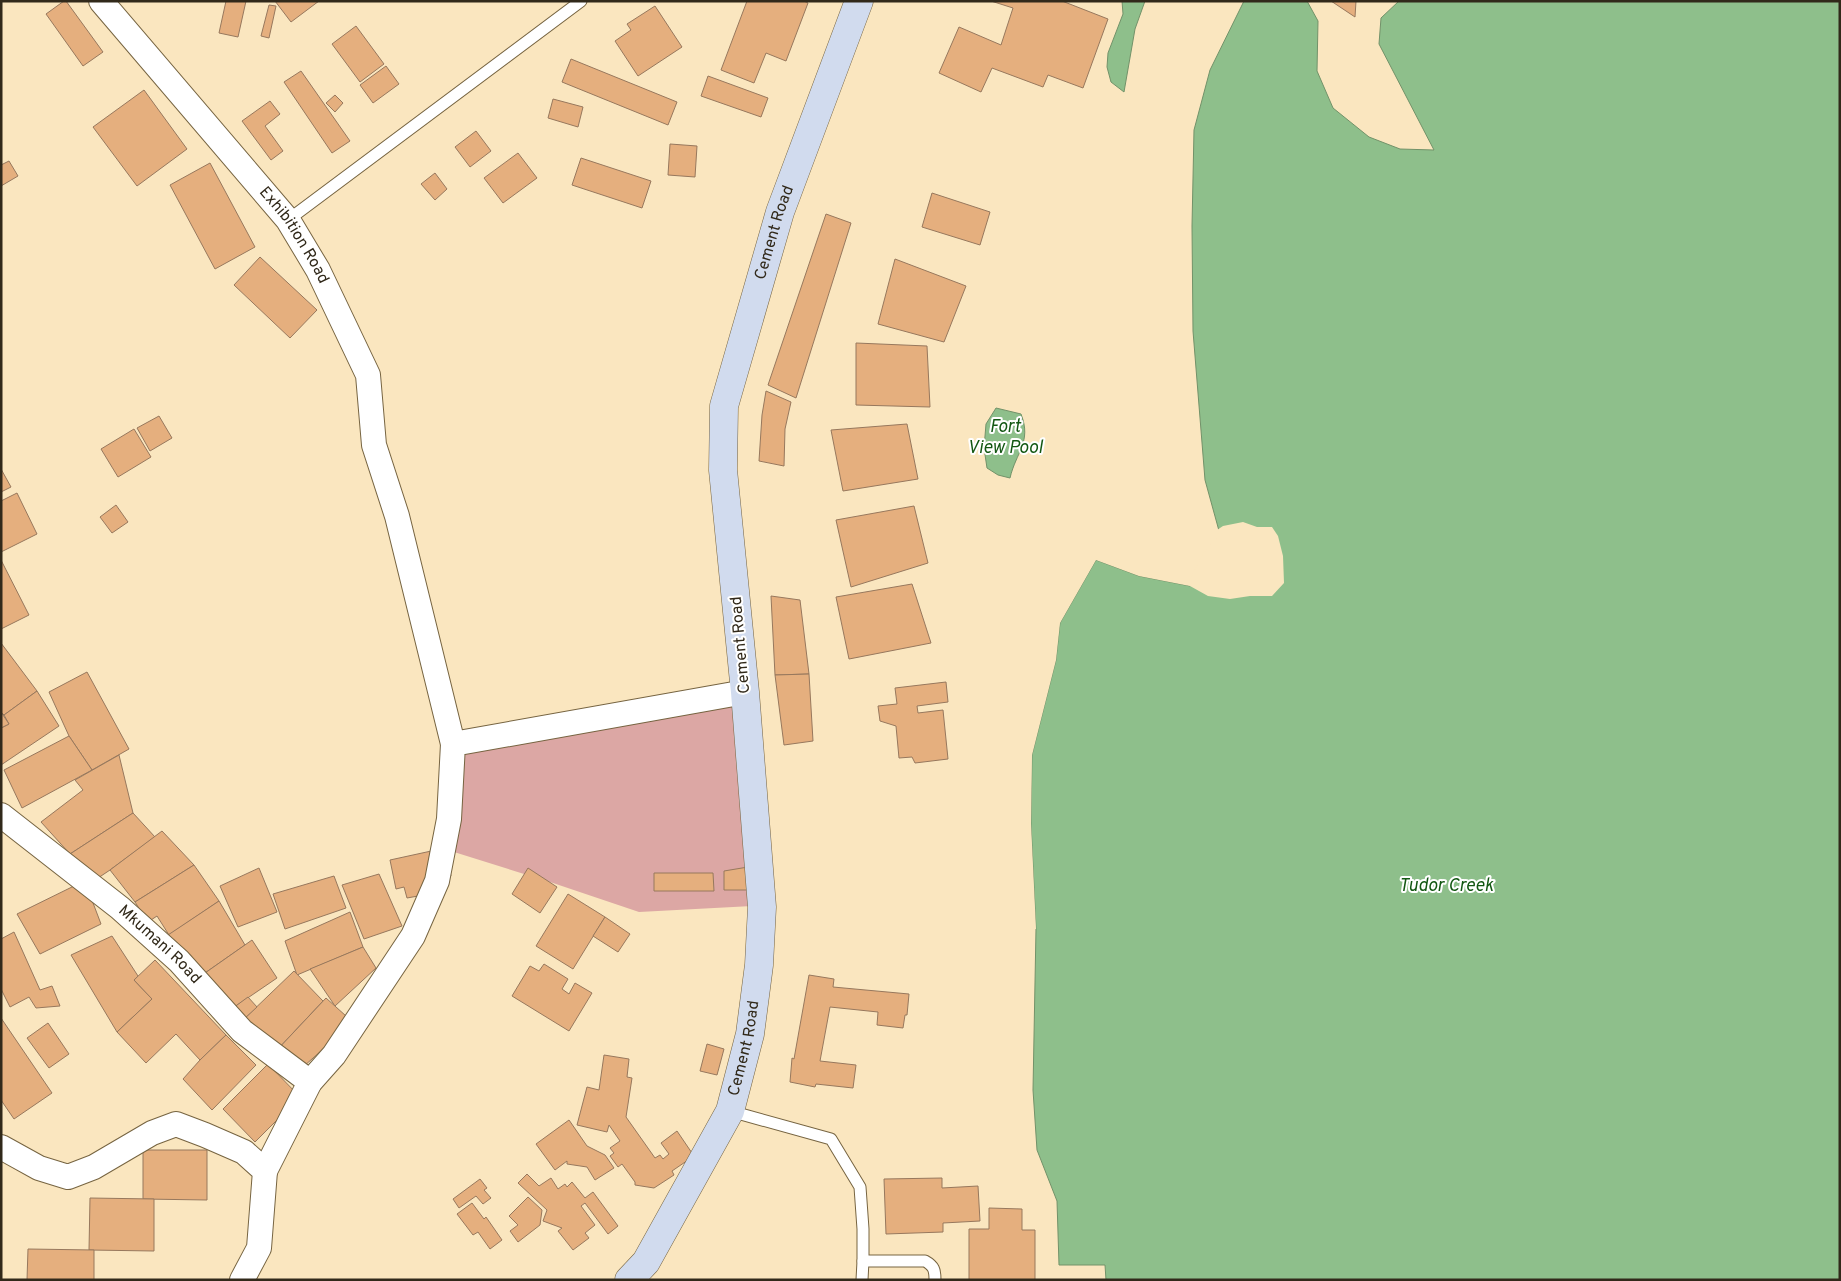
<svg xmlns="http://www.w3.org/2000/svg" width="1841" height="1281" font-family="Overpass,sans-serif">
  <style>
    .green { fill: #dca7a4 }
    .water { fill: #8ebf8b; stroke: #729269 }
    .pier { fill: #fae6bf }
    .building { fill: #e5af7e; stroke: #97785d }
    .lines { fill: none; stroke-linecap: round; stroke-linejoin: round }
    .lane-casing { stroke: #766441; stroke-width: 13 }
    .street-casing { stroke: #766441; stroke-width: 26 }
    .secondary-casing { stroke: #766441; stroke-width: 29 }
    .lane { stroke: #fff; stroke-width: 11 }
    .street { stroke: #fff; stroke-width: 24 }
    .secondary { stroke: #d1dbee; stroke-width: 28 }
    .labels { text-anchor: middle; dominant-baseline: central; stroke-width: 4; stroke-linejoin: round; paint-order: stroke }
    .street-label { font-size: 16px; fill: #31291a; stroke: #fff }
    .water-label { font-size: 18px; font-style: italic; fill: #125712; stroke: #fff }
  </style>
  <rect width="100%" height="100%" fill="#fae6bf"/>
  <path class="green" d="M745 697 752 906 639 912 553 883 454 852 453 744Z"/>
  <g class="water">
    <path d="M1122 1H1145L1135 29 1124 92 1111 82 1107 67 1108 53 1123 14Z"/>
    <path d="M1244 1H1307L1318 21 1317 71 1333 108 1369 137 1400 149 1434 150 1379 44 1381 18 1399 1H1840V1280H1106L1105 1265H1059L1057 1201 1037 1150 1033 1090 1036 929 1031 824 1032 755 1056 660 1060 623 1096 560 1139 576 1190 586 1221 538 1205 480 1193 331 1192 226 1194 130 1210 70Z"/>
    <path d="M996 408 1021 414C1032 442 1016 452 1010 478L998 475 987 468 984 448 986 424Z"/>
  </g>
  <path class="pier" d="M1243 522 1257 527H1272L1278 536 1283 556 1284 583 1272 596H1250L1230 599 1208 596 1190 586 1139 576 1096 560 1060 623 1056 660 1032 755 1031 824 1036 929H1034L1028 824 1030 755 1054 660 1058 622 1095 558 1139 574 1188 583 1204 552 1208 549V546L1219 537 1217 530 1223 526Z"/>
  <g class="building">
    <path d="M64 1H66L103 52 83 66 46 14Z"/>
    <path d="M226 1H246L238 37 219 33Z"/>
    <path d="M275 1H319L291 22Z"/>
    <path d="M747 1H804L808 3 786 61 766 53 754 83 721 70Z"/>
    <path d="M991 1H1062L1108 19 1083 88 1048 75 1043 87 992 68 981 92 939 73 959 27 1001 45 1013 8Z"/>
    <path d="M1331 1H1356L1355 17Z"/>
    <path d="M269 5 276 6 269 38 261 36Z"/>
    <path d="M655 6 682 47 638 76 615 41 631 30 627 24Z"/>
    <path d="M356 26 384 64 360 82 332 44Z"/>
    <path d="M571 59 677 102 668 125 562 82Z"/>
    <path d="M386 66 399 84 373 103 360 85Z"/>
    <path d="M301 71 350 141 332 153 284 82Z"/>
    <path d="M708 76 768 98 761 117 701 96Z"/>
    <path d="M144 90 187 149 137 186 93 127Z"/>
    <path d="M335 95 343 103 335 112 326 103Z"/>
    <path d="M553 99 583 107 578 127 548 118Z"/>
    <path d="M270 101 280 114 265 126 283 151 271 160 242 121Z"/>
    <path d="M476 131 491 151 470 167 455 147Z"/>
    <path d="M670 144 697 146 695 177 668 175Z"/>
    <path d="M518 153 537 178 503 203 484 178Z"/>
    <path d="M581 158 651 181 642 208 572 185Z"/>
    <path d="M9 161 18 176 1 186V165Z"/>
    <path d="M210 163 255 247 215 269 170 185Z"/>
    <path d="M435 173 447 189 435 200 421 184Z"/>
    <path d="M932 193 990 212 980 245 922 227Z"/>
    <path d="M826 214 851 223 796 398 768 385Z"/>
    <path d="M260 257 317 310 290 338 234 285Z"/>
    <path d="M895 259 966 286 944 342 878 324Z"/>
    <path d="M856 343 927 346 930 407 856 405Z"/>
    <path d="M766 391 791 402 785 429 784 466 759 461 762 415Z"/>
    <path d="M159 416 172 438 150 451 137 428Z"/>
    <path d="M907 424 918 479 843 491 831 430Z"/>
    <path d="M134 429 151 457 118 477 101 449Z"/>
    <path d="M1 469 11 487 1 492Z"/>
    <path d="M17 493 37 534 1 552V501Z"/>
    <path d="M116 505 128 522 112 533 100 517Z"/>
    <path d="M914 506 928 563 851 587 836 520Z"/>
    <path d="M1 560 29 615 1 629Z"/>
    <path d="M912 584 931 643 849 659 836 597Z"/>
    <path d="M771 596 800 600 809 674 775 675Z"/>
    <path d="M1 643 37 691 4 715 1 712Z"/>
    <path d="M87 672 129 749 92 770 69 736 49 692Z"/>
    <path d="M809 674 813 741 784 745 775 675Z"/>
    <path d="M946 682 948 702 917 706 918 713 943 710 948 759 915 763 912 757 899 758 896 726 880 721 878 706 897 704 895 688Z"/>
    <path d="M37 691 59 726 1 765V728L9 724 4 715Z"/>
    <path d="M1 712 9 724 1 728Z"/>
    <path d="M69 736 92 770 22 808 4 770Z"/>
    <path d="M119 755 133 813 70 854 41 822 83 790 75 780Z"/>
    <path d="M133 813 155 837 110 870 92 882 70 854Z"/>
    <path d="M162 831 194 865 135 902 110 870Z"/>
    <path d="M445 848 451 876 426 882 429 894 407 898 404 887 396 889 390 860Z"/>
    <path d="M194 865 219 901 169 935 157 916 148 922 135 902Z"/>
    <path d="M748 867 747 890H724V871Z"/>
    <path d="M259 868 277 912 238 927 220 886Z"/>
    <path d="M528 868 557 887 540 913 512 894Z"/>
    <path d="M654 873H713L714 891H654Z"/>
    <path d="M379 874 402 926 364 939 342 885Z"/>
    <path d="M334 876 346 908 285 929 273 894Z"/>
    <path d="M76 885 90 895 101 924 40 954 17 914Z"/>
    <path d="M568 894 605 917 573 969 536 946Z"/>
    <path d="M219 901 245 945 205 973 165 937Z"/>
    <path d="M350 912 363 947 297 975 285 941Z"/>
    <path d="M605 917 630 934 618 952 593 936Z"/>
    <path d="M14 932 40 990 52 986 60 1006 36 1008 29 997 10 1007 1 989V939Z"/>
    <path d="M112 936 138 976 134 980 152 999 117 1032 71 955Z"/>
    <path d="M252 940 277 978 233 1008 205 973Z"/>
    <path d="M363 947 376 968 335 1006 310 969Z"/>
    <path d="M155 960 226 1035 200 1060 176 1034 146 1063 117 1032 152 999 134 980Z"/>
    <path d="M544 964 568 979 562 989 569 994 575 983 592 993 569 1031 512 996 530 966 539 971Z"/>
    <path d="M294 971 323 1001 277 1050 244 1019Z"/>
    <path d="M809 975 834 979 833 987 909 994 907 1015H905L903 1028 877 1025 878 1012 830 1007 820 1061 856 1065 853 1088 816 1084 815 1087 790 1082 792 1058 794 1059Z"/>
    <path d="M248 997 257 1007 244 1019 233 1008Z"/>
    <path d="M326 998 346 1016 332 1041 303 1067 277 1050Z"/>
    <path d="M1 1018 52 1093 14 1119 1 1100Z"/>
    <path d="M48 1023 69 1054 49 1068 27 1038Z"/>
    <path d="M226 1035 256 1065 212 1110 183 1079 200 1060Z"/>
    <path d="M707 1044 724 1049 717 1075 700 1071Z"/>
    <path d="M604 1055 629 1059 627 1077 632 1078 626 1117 655 1158 660 1155 663 1159 669 1154 661 1143 677 1131 694 1156 672 1171 674 1175 654 1188 635 1185V1182L622 1164 618 1167 610 1156 614 1153 610 1148 620 1141 609 1125 607 1132 577 1125 587 1087 599 1090Z"/>
    <path d="M268 1064 300 1097 255 1142 223 1109Z"/>
    <path d="M569 1120 587 1146 605 1155 614 1168 595 1180 587 1167 567 1164V1161L555 1170 536 1144Z"/>
    <path d="M143 1150H207V1200L143 1199Z"/>
    <path d="M527 1174 539 1186 551 1178 558 1189 565 1184 567 1187 572 1182 585 1198 593 1192 618 1226 608 1234 585 1203 581 1206 595 1225 585 1233 589 1238 573 1250 558 1231 562 1228 543 1221 547 1210 518 1183Z"/>
    <path d="M942 1178V1188L978 1186 980 1221 943 1223V1232L886 1234 884 1179Z"/>
    <path d="M480 1179 487 1188 484 1190 491 1198 483 1204 476 1196 459 1208 453 1199Z"/>
    <path d="M528 1197 542 1210 540 1225 518 1242 510 1231 518 1225 509 1216Z"/>
    <path d="M90 1198 154 1199V1251L89 1250Z"/>
    <path d="M472 1203 484 1219 486 1217 502 1240 490 1249 478 1232 473 1235 457 1214Z"/>
    <path d="M989 1208 1022 1209V1230H1035V1280H969V1229H989Z"/>
    <path d="M28 1249 94 1250V1280H27Z"/>
  </g>
  <g class="lines">
    <defs>
      <g id="lane">
        <path d="M288 220 581 1"/>
        <path d="M730 1111 831 1139 860 1187 863 1229V1261"/>
        <path d="M862 1280 863 1261H925C934 1266 935 1270 935 1280"/>
      </g>
      <g id="street">
        <path id="s1" d="M101 1 288 220 318 270 368 375 374 445 397 516 453 744"/>
        <path id="s2" d="M1 815 120 908 179 961 242 1031 310 1082"/>
        <path d="M1 1147 39 1168 68 1177 94 1167 152 1133 176 1124 205 1135 244 1152 265 1171 259 1248 242 1280"/>
        <path d="M265 1171 310 1082 334 1055 413 936 437 881 449 819 453 744 745 692"/>
      </g>
      <g id="secondary">
        <path id="s3" d="M629 1280 646 1262 730 1111 750 1034 759 965 762 907 745 692 723 470 724 406 780 212 859 1"/>
      </g>
    </defs>
    <use href="#lane" class="lane-casing"/>
    <use href="#street" class="street-casing"/>
    <use href="#secondary" class="secondary-casing"/>
    <use href="#lane" class="lane"/>
    <use href="#street" class="street"/>
    <use href="#secondary" class="secondary"/>
  </g>
  <g class="labels">
    <g class="street-label">
      <text stroke="none"><textPath href="#s3" startOffset="1088">Cement Road</textPath></text>
      <text stroke="none"><textPath href="#s1" startOffset="304">Exhibition Road</textPath></text>
      <text transform="translate(741 645) rotate(-95)">Cement Road</text>
      <text stroke="none"><textPath href="#s2" startOffset="205">Mkumani Road</textPath></text>
      <text stroke="none"><textPath href="#s3" startOffset="262">Cement Road</textPath></text>
    </g>
    <g class="water-label">
      <text x="1005" y="427">Fort<tspan x="1005" dy="21">View Pool</tspan></text>
      <text x="1446" y="886">Tudor Creek</text>
    </g>
  </g>
  <rect width="1841" height="1281" fill="none" stroke="#31291a" stroke-width="5"/>
</svg>
